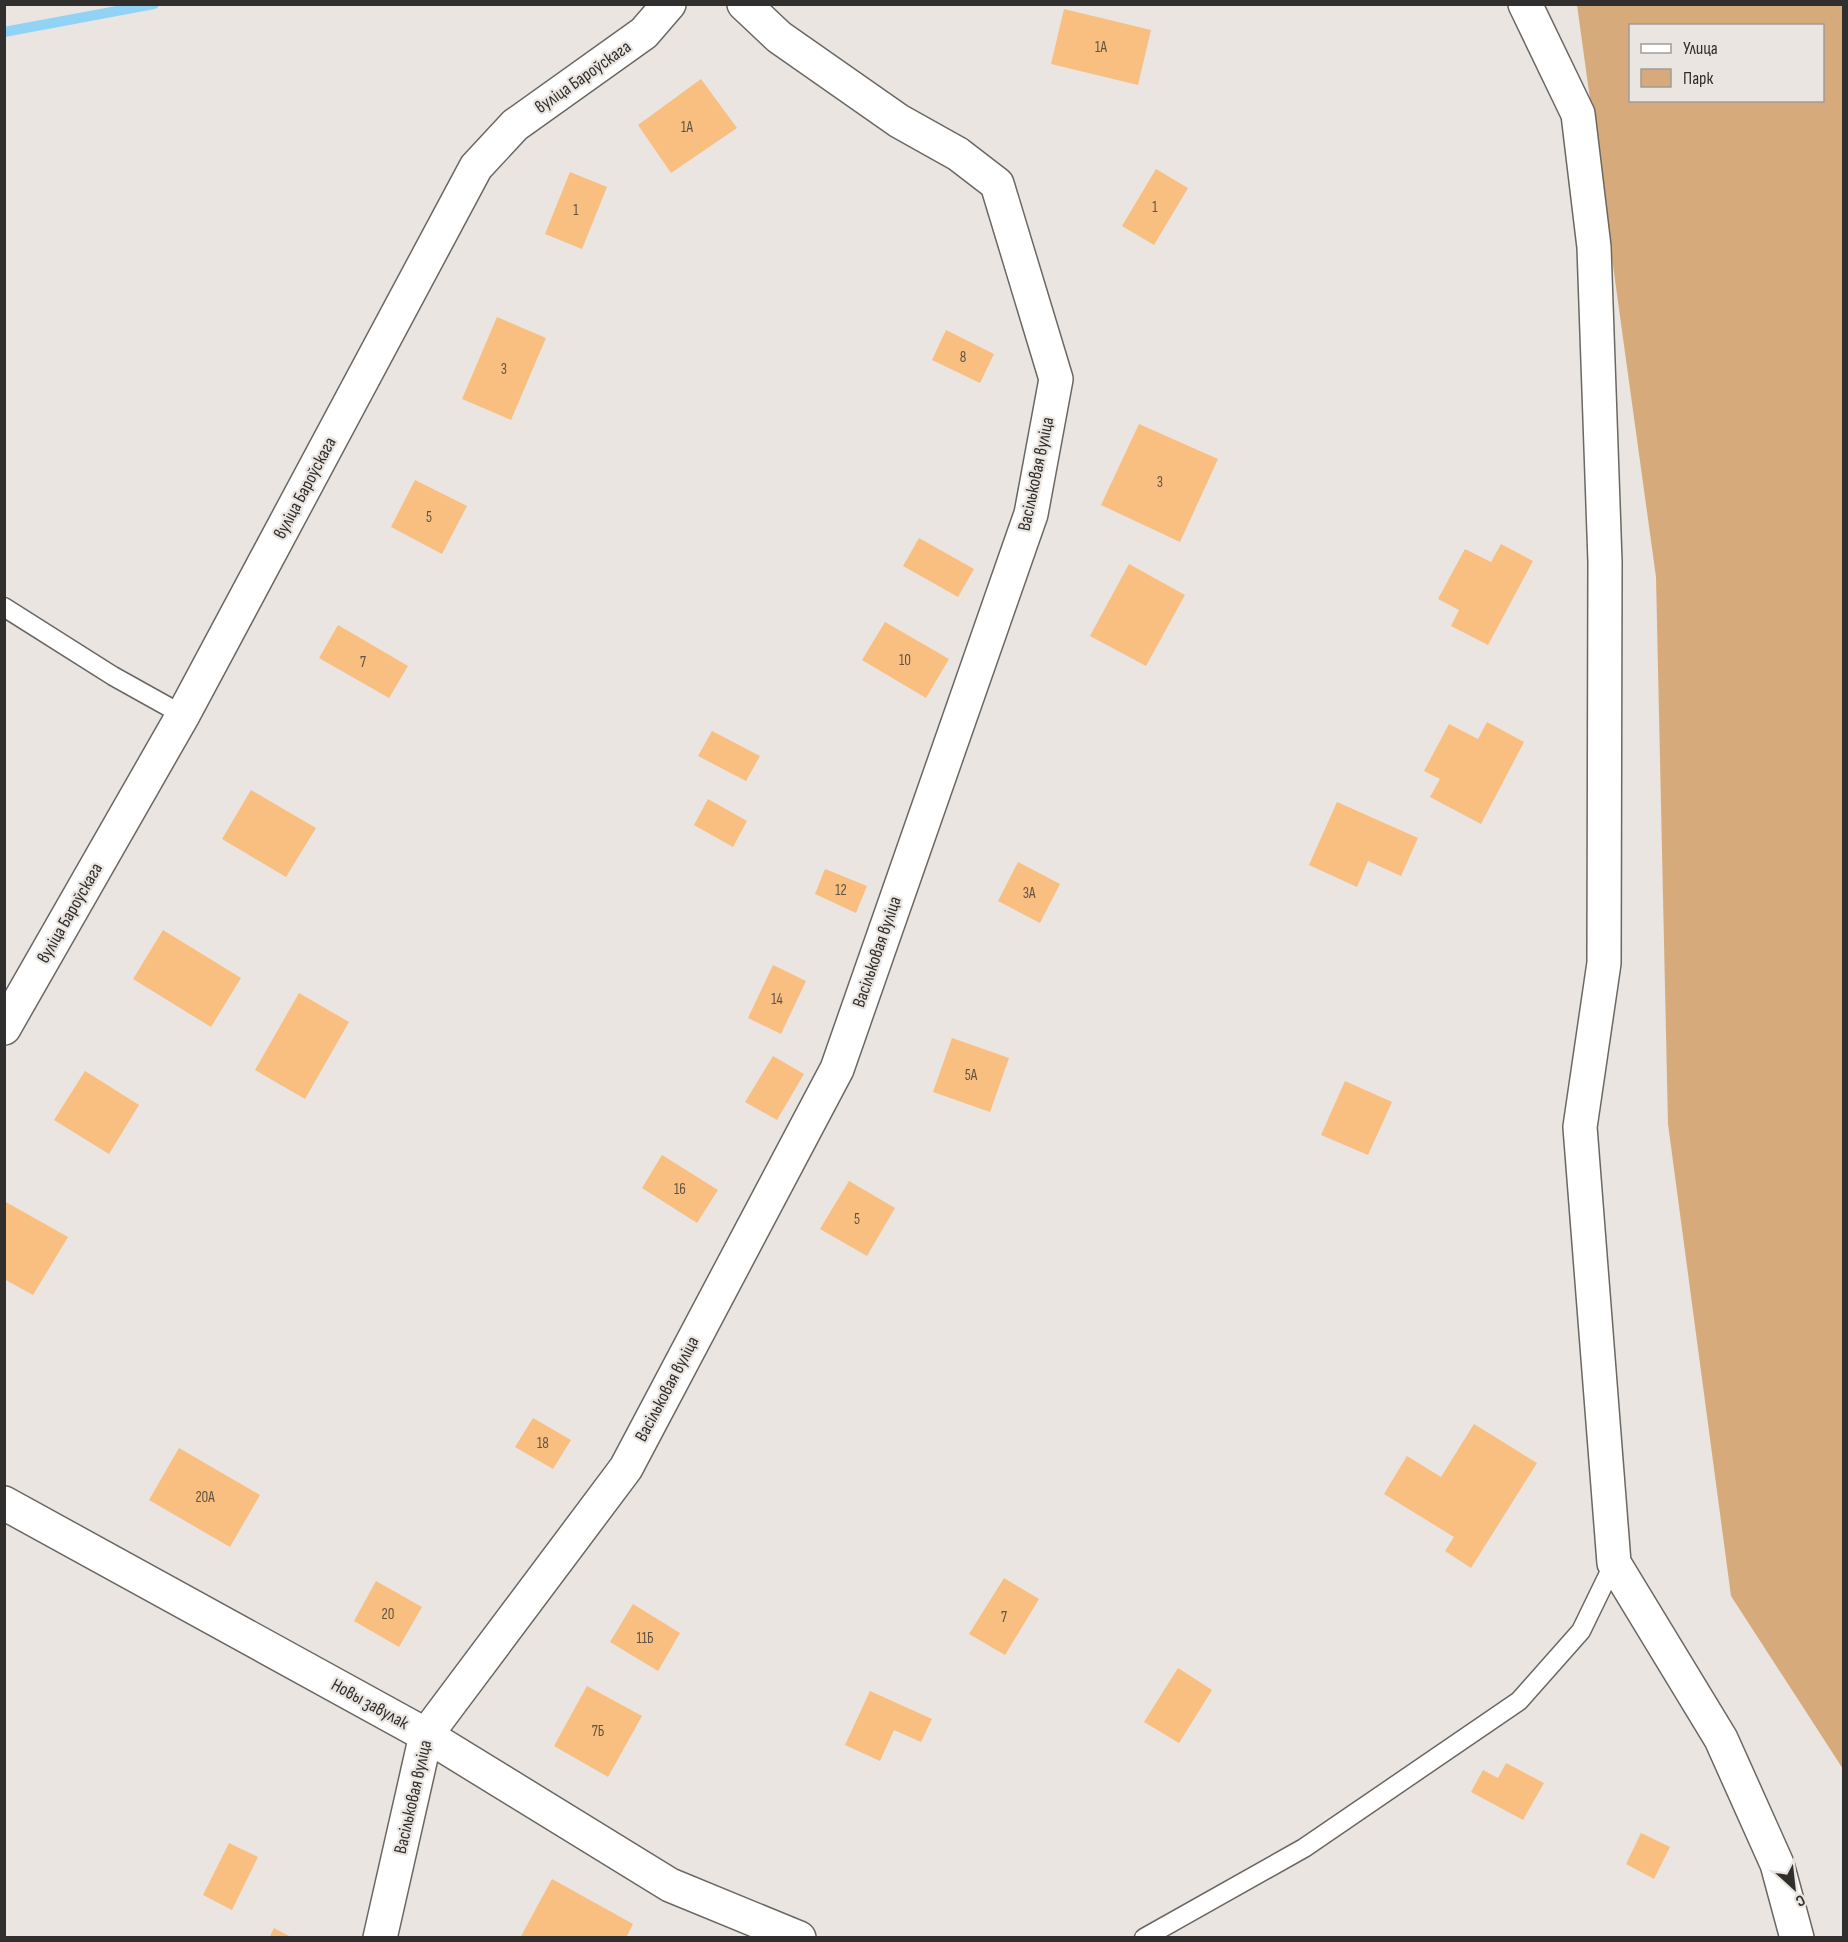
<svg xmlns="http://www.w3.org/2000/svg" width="1848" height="1942" font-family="'Sofia Sans Condensed',sans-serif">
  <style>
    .green { fill: #d7aa7b; fill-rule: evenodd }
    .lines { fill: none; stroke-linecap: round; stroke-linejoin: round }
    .stream { stroke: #91d3f5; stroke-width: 10 }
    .building { fill: #f8bf81 }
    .lane-casing { stroke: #6b6762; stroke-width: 21 }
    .street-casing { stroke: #6b6762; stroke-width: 36 }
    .lane { stroke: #fff; stroke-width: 18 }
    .street { stroke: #fff; stroke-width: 33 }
    .labels { text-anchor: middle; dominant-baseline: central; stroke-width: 4.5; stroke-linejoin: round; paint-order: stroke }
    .number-label { font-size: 15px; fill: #635342 }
    .street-label { font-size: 18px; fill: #312f2d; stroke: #eae5e0 }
  </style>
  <rect width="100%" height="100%" fill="#eae5e0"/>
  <path class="green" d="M1577 5H1843V1769L1731 1596 1668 1124 1656 577ZM1630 26H1822V100H1630Z"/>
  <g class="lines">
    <path class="stream" d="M4 32 154 4"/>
  </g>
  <g class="building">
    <path d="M1064 9 1151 30 1138 85 1051 64Z"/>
    <path d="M701 79 737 128 671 173 638 125Z"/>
    <path d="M1156 169 1188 188 1154 245 1122 226Z"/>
    <path d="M570 172 607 187 582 249 545 234Z"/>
    <path d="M497 317 546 338 511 420 462 399Z"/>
    <path d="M946 330 994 354 980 383 932 360Z"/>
    <path d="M1139 424 1218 459 1180 542 1101 505Z"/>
    <path d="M415 480 467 506 442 554 391 527Z"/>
    <path d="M919 538 974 569 958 597 903 566Z"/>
    <path d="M1501 544 1533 561 1488 645 1451 626 1459 610 1438 599 1465 549 1491 562Z"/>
    <path d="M1129 564 1185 595 1146 666 1090 636Z"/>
    <path d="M885 622 949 659 926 698 862 660Z"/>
    <path d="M338 625 408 666 389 698 319 658Z"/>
    <path d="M1487 722 1524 742 1481 824 1430 797 1440 779 1424 771 1449 724 1478 739Z"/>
    <path d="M712 731 760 756 746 781 698 756Z"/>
    <path d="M251 790 316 828 286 877 222 839Z"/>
    <path d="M708 799 747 821 733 847 694 825Z"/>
    <path d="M1337 802 1418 838 1401 876 1368 861 1357 887 1309 865Z"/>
    <path d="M1018 862 1060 884 1040 923 998 901Z"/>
    <path d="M825 869 867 886 856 913 815 894Z"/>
    <path d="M163 930 241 978 211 1027 133 979Z"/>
    <path d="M773 965 806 981 781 1034 748 1018Z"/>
    <path d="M299 993 349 1022 305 1099 255 1070Z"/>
    <path d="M952 1038 1009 1058 990 1112 933 1092Z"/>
    <path d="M773 1056 804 1074 777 1120 745 1102Z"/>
    <path d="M85 1071 139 1105 109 1154 54 1120Z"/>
    <path d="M1345 1081 1392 1102 1368 1155 1321 1135Z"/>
    <path d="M662 1155 718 1190 697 1223 642 1188Z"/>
    <path d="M849 1181 895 1208 867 1256 820 1229Z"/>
    <path d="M4 1201 68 1237 33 1295 4 1279Z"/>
    <path d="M533 1418 571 1440 553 1469 515 1447Z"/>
    <path d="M1474 1424 1537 1463 1471 1568 1445 1551 1454 1537 1384 1494 1407 1456 1441 1477Z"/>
    <path d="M179 1448 260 1495 230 1547 149 1500Z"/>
    <path d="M1004 1578 1039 1599 1005 1655 969 1634Z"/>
    <path d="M376 1581 422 1607 399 1647 354 1621Z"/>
    <path d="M633 1604 680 1633 658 1671 610 1642Z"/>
    <path d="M1178 1668 1212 1690 1179 1743 1144 1722Z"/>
    <path d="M587 1686 642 1716 608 1777 554 1746Z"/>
    <path d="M870 1691 932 1719 921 1742 894 1730 880 1761 845 1745Z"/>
    <path d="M1506 1763 1544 1783 1523 1820 1471 1792 1483 1770 1498 1778Z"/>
    <path d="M1641 1833 1670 1847 1654 1879 1626 1864Z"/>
    <path d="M229 1843 258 1857 232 1910 203 1895Z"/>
    <path d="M552 1879 633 1924 626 1938H520Z"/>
    <path d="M274 1928 293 1938H269Z"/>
  </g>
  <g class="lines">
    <defs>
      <g id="lane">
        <path d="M4 607 113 676 183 715"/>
        <path d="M1144 1938 1304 1848 1519 1701 1581 1631 1614 1563"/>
      </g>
      <g id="street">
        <path d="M1525 4 1578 114 1594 247 1605 562 1604 963 1580 1127 1614 1563 1721 1739 1777 1864 1797 1938"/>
        <path d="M4 1028 183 715 476 167 515 125 644 33 669 4"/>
        <path d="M4 1503 426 1735 670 1885 799 1938"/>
        <path d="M380 1938 426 1735 626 1468 837 1069 1031 514 1056 379 997 184 958 154 899 121 779 37 744 4"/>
      </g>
    </defs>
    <use href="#lane" class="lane-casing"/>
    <use href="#street" class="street-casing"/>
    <use href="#lane" class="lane"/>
    <use href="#street" class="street"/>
  </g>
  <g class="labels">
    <g class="number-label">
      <text x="1101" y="47">1А</text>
      <text x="687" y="127">1А</text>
      <text x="1155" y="207">1</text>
      <text x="576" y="210">1</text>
      <text x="963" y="357">8</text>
      <text x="504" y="369">3</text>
      <text x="1160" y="482">3</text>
      <text x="429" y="517">5</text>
      <text x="905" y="660">10</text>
      <text x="363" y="662">7</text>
      <text x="841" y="890">12</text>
      <text x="1029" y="893">3А</text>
      <text x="777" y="999">14</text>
      <text x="971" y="1075">5А</text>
      <text x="680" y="1189">16</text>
      <text x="857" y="1219">5</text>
      <text x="543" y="1443">18</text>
      <text x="205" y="1497">20А</text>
      <text x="388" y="1614">20</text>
      <text x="1004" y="1617">7</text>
      <text x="645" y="1638">11Б</text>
      <text x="598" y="1731">7Б</text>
    </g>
    <g class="street-label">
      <text transform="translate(583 77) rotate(-35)">вуліца Бароўскага</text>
      <text transform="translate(1036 474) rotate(-78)">Васільковая вуліца</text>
      <text transform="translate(305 488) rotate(-62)">вуліца Бароўскага</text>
      <text transform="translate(70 913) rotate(-60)">вуліца Бароўскага</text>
      <text transform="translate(877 952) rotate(-71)">Васільковая вуліца</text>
      <text transform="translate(667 1389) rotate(-62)">Васільковая вуліца</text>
      <text transform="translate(370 1704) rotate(29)">Новы завулак</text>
      <text transform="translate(413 1797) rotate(-77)">Васільковая вуліца</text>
    </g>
  </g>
  <rect width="1848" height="1942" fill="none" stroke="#312f2d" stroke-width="12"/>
  <rect x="1629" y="24" width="195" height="78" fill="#eae5e0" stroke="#a09c98" stroke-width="1.5"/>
  <rect x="1641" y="44" width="30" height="9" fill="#ffffff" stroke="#a09c98" stroke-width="1.5"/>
  <text x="1683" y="54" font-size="18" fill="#312f2d">Улица</text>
  <rect x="1641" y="69" width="30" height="18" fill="#d7aa7b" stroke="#a09c98" stroke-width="1.5"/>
  <text x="1683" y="84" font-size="18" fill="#312f2d">Парк</text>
  <g transform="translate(1794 1888) rotate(153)" stroke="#eae5e0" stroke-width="4.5" paint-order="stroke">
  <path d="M0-4.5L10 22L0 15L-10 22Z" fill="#312f2d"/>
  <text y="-9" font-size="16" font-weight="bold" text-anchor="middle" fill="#312f2d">С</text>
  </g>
</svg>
